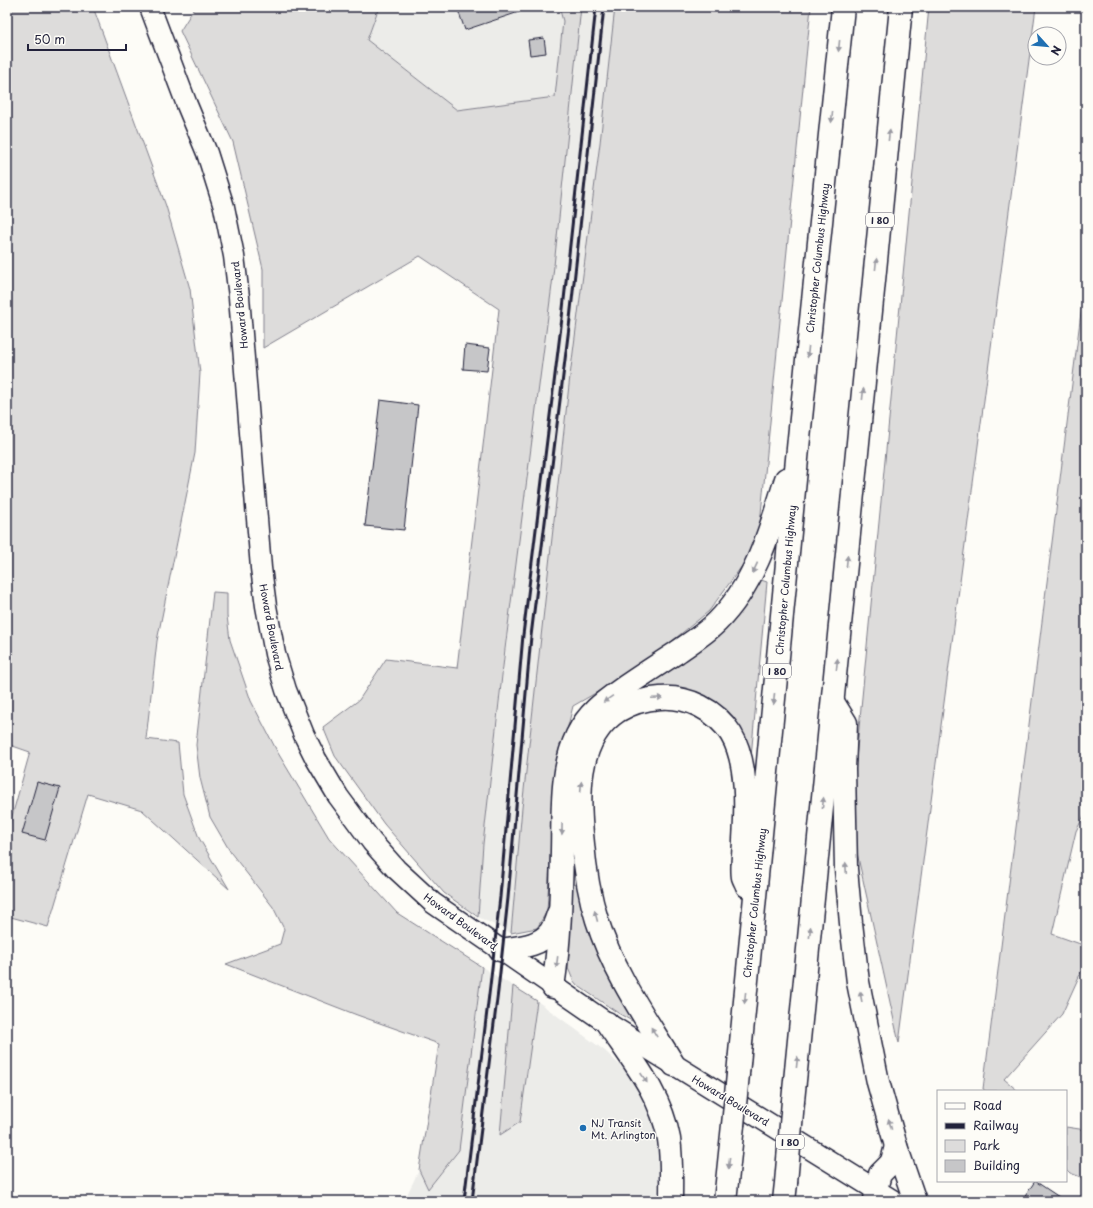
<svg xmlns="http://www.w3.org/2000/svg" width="1093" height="1208" font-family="'Playpen Sans',sans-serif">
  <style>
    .built { fill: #ecece9 }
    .green { fill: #dddcdb; stroke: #807f8b }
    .building { fill: #c6c6c8; stroke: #22223b }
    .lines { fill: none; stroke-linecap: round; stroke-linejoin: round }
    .major-casing { stroke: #22223b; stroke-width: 23 }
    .highway-casing { stroke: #22223b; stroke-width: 25 }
    .major { stroke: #fdfcf7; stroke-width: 20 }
    .highway { stroke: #fdfcf7; stroke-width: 22 }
    .rail { stroke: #22223b; stroke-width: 3 }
    .highway-bridge-casing { stroke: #22223b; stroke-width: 25; stroke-linecap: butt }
    .highway-bridge { stroke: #fdfcf7; stroke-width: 22 }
    .oneway { fill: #9a9aa2 }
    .poi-dot { fill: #1f6fb2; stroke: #fdfcf7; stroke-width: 1.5 }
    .labels { text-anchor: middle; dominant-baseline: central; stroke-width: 3; stroke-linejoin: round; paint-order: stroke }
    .shield { fill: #fdfcf7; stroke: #646373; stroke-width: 1 }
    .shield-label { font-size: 9px; font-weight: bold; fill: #22223b }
    .street-label { font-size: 10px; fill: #22223b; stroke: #fdfcf7 }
    .poi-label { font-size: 10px; fill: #22223b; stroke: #fdfcf7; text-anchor: start }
  </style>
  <rect width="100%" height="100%" fill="#fdfcf7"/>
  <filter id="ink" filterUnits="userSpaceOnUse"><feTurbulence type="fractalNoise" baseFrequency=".025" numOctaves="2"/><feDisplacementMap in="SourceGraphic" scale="8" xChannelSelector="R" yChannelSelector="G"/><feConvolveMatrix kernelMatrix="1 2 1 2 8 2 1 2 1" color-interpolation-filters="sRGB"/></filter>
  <g filter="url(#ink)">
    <g class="built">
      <path d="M379 7H559L563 21 555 97 457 110 367 40Z"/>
      <path d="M581 7H615L600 143 570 376 522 808 511 933 478 917 483 844Z"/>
      <path d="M482 967 513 986 500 1134 520 1122 537 1001 605 1051 627 1072 650 1108 660 1149 657 1201H404L419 1170 428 1189 459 1150Z"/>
    </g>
    <g class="green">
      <path d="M7 7H93L166 206 190 289 200 373 195 453 157 641 146 739 178 743 183 794 199 838 229 889 142 810 88 794 48 927 7 916V834L30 752 7 744V722L8 716H7Z"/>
      <path d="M195 7H379L367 40 457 110 555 97 563 21 559 7H581L552 285 505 649 483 844 478 917 444 893 384 824 335 756 323 727 359 700 386 659 457 668 499 309 420 256 263 348V269L233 142 180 31Z"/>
      <path d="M615 7H811L758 544 709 611 639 668 573 706 555 778 547 911 537 928 511 933 522 808 570 376 600 143Z"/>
      <path d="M929 7H1036L899 1043 850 821Z"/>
      <path d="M1086 273V812L1076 831 1052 934 1086 946V961L1062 1014 1004 1079 1018 1091H986L983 1089Z"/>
      <path d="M761 580 767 582 749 779C746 756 743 736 727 718 721 710 711 704 703 700 656 679 601 699 581 747 574 764 573 784 573 803 572 856 583 911 605 960 614 979 624 997 635 1016L632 1021 618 1013 577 985 573 980 568 968 571 789 573 772 576 756 585 735 601 715 610 707C630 694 651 680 671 667 688 655 706 645 721 631 736 616 750 598 761 580Z"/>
      <path d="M213 592 227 593V616L230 640 251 701 278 753 329 838 397 913 482 967 459 1150 428 1189 419 1170 439 1044 357 1015 226 964 280 944 284 929 273 907 231 853 210 817 200 778 196 745Z"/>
      <path d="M513 986 537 1001 520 1122 500 1135Z"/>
      <path d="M1066 1127 1086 1130V1179L1070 1173 1066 1169Z"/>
    </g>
    <g class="building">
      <path d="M457 7H528V9L465 30Z"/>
      <path d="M544 38 546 53 530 55 528 40Z"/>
      <path d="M465 345 490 348 487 371 463 369Z"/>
      <path d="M380 400 418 405 404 530 365 526Z"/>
      <path d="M37 782 60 788 45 840 22 834Z"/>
      <path d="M1035 1181 1065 1201H1022Z"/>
    </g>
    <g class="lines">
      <defs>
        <path id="major" d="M150 7 187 105 207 153 224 207 234 256 239 297 261 568 266 606 275 654 286 690 304 735 316 759 338 796 372 842 396 869 433 903 607 1023 894 1201"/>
        <g id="highway">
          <path d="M833 702 846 723 844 769 846 869 851 923 858 982 878 1082 896 1146 915 1201"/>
          <path d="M500 950C517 947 539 947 550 932 554 927 556 920 558 914"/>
          <path d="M553 987C560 942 561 896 562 851 563 813 560 770 577 735 589 711 605 701 626 686 642 675 659 664 676 653 690 643 705 634 717 622 756 583 770 530 786 479"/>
          <path d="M607 1023C632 1060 661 1094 669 1139 672 1159 671 1181 671 1201"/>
          <path d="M674 1065C646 1019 613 972 597 920 589 895 585 869 583 844 578 798 575 739 618 711 631 703 645 699 660 698 688 696 716 710 731 734 748 762 746 808 744 840 744 849 741 869 743 877 744 880 746 883 747 886"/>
          <path d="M738 1074 799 438 843 7"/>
          <path d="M793 1101 901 7"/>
          <path d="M725 1201 733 1125"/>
          <path d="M784 1201 786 1183"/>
          <path d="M875 1201 876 1189 880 1174 889 1165 892 1161 896 1146"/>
        </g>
      </defs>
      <use href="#major" class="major-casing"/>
      <use href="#highway" class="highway-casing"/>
      <use href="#major" class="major"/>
      <use href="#highway" class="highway"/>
      <g class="rail">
        <path d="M464 1201 490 986 500 897 523 635 562 318 596 7"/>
        <path d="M472 1201 498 991 508 898 531 636 570 319 604 7"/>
      </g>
      <defs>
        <g id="highway-bridge">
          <path d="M733 1125 738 1074"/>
          <path d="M786 1183 793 1101"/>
        </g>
      </defs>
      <use href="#highway-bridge" class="highway-bridge-casing"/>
      <use href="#highway-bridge" class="highway-bridge"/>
    </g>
    <defs><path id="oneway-solid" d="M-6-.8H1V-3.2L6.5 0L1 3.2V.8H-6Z"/></defs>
    <g class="oneway">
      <use href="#oneway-solid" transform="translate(839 46) rotate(96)"/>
      <use href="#oneway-solid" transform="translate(832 117) rotate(96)"/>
      <use href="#oneway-solid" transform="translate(889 135) rotate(-84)"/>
      <use href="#oneway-solid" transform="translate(876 264) rotate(-84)"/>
      <use href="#oneway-solid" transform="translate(808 352) rotate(96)"/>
      <use href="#oneway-solid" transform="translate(863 394) rotate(-84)"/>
      <use href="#oneway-solid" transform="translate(847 561) rotate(-84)"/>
      <use href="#oneway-solid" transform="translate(755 568) rotate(115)"/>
      <use href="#oneway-solid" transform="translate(837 664) rotate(-84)"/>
      <use href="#oneway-solid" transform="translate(657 698) rotate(-3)"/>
      <use href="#oneway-solid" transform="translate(608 699) rotate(146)"/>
      <use href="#oneway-solid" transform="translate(774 699) rotate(95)"/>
      <use href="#oneway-solid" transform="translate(581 787) rotate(-86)"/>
      <use href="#oneway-solid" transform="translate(823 803) rotate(-84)"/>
      <use href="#oneway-solid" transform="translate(562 829) rotate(91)"/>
      <use href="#oneway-solid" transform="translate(846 868) rotate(-93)"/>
      <use href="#oneway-solid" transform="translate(596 916) rotate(-105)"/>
      <use href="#oneway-solid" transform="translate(810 932) rotate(-84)"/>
      <use href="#oneway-solid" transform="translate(557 962) rotate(97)"/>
      <use href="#oneway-solid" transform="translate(861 997) rotate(-100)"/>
      <use href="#oneway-solid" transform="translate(745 998) rotate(96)"/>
      <use href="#oneway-solid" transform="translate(654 1032) rotate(-121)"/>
      <use href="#oneway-solid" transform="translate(797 1062) rotate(-84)"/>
      <use href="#oneway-solid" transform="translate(644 1078) rotate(56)"/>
      <use href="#oneway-solid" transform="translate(890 1124) rotate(-106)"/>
      <use href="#oneway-solid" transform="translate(729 1163) rotate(96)"/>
    </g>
  </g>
  <circle class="poi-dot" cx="583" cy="1128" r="4"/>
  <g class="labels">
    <g class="shield">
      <rect x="866" y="213" width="28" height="14" rx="3"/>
      <rect x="763" y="664" width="28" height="14" rx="3"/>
      <rect x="776" y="1135" width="28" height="14" rx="3"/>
    </g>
    <g class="shield-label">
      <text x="880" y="220">I 80</text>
      <text x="777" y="671">I 80</text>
      <text x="790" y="1142">I 80</text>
    </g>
    <g class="street-label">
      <text transform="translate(817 258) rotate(-84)">Christopher Columbus Highway</text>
      <text transform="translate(239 305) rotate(-96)">Howard Boulevard</text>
      <text transform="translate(785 580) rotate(-85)">Christopher Columbus Highway</text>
      <text transform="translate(272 627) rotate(79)">Howard Boulevard</text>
      <text transform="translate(754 903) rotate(-84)">Christopher Columbus Highway</text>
      <text transform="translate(461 921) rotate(36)">Howard Boulevard</text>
      <text transform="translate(731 1100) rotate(31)">Howard Boulevard</text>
    </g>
    <g class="poi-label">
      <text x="591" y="1122">NJ Transit<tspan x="591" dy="12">Mt. Arlington</tspan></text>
    </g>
  </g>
  <rect width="1093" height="1208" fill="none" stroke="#fdfcf7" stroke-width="24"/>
  <rect x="12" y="12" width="1069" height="1184" fill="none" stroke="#22223b" stroke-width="1.5" filter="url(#ink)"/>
  <rect x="937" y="1090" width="130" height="92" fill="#fdfcf7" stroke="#a5a5ac"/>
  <rect x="945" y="1103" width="20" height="6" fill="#fdfcf7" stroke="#a5a5ac"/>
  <text x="973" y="1110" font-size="12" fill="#22223b">Road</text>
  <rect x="945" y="1123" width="20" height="6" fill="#22223b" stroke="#a5a5ac"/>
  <text x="973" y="1130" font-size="12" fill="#22223b">Railway</text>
  <rect x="945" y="1140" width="20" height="12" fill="#dddcdb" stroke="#a5a5ac"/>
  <text x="973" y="1150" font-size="12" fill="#22223b">Park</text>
  <rect x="945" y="1160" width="20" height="12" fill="#c6c6c8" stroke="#a5a5ac"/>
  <text x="973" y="1170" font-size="12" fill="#22223b">Building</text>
  <g transform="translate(1047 46) rotate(117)"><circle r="19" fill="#fdfcf7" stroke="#a5a5ac"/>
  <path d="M0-3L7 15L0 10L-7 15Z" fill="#1f6fb2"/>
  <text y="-6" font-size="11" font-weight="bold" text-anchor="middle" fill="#22223b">N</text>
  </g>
  <path d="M28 44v6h98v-6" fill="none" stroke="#22223b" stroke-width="2"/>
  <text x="34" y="44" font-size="12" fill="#22223b" stroke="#fdfcf7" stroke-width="3" paint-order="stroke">50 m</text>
</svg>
